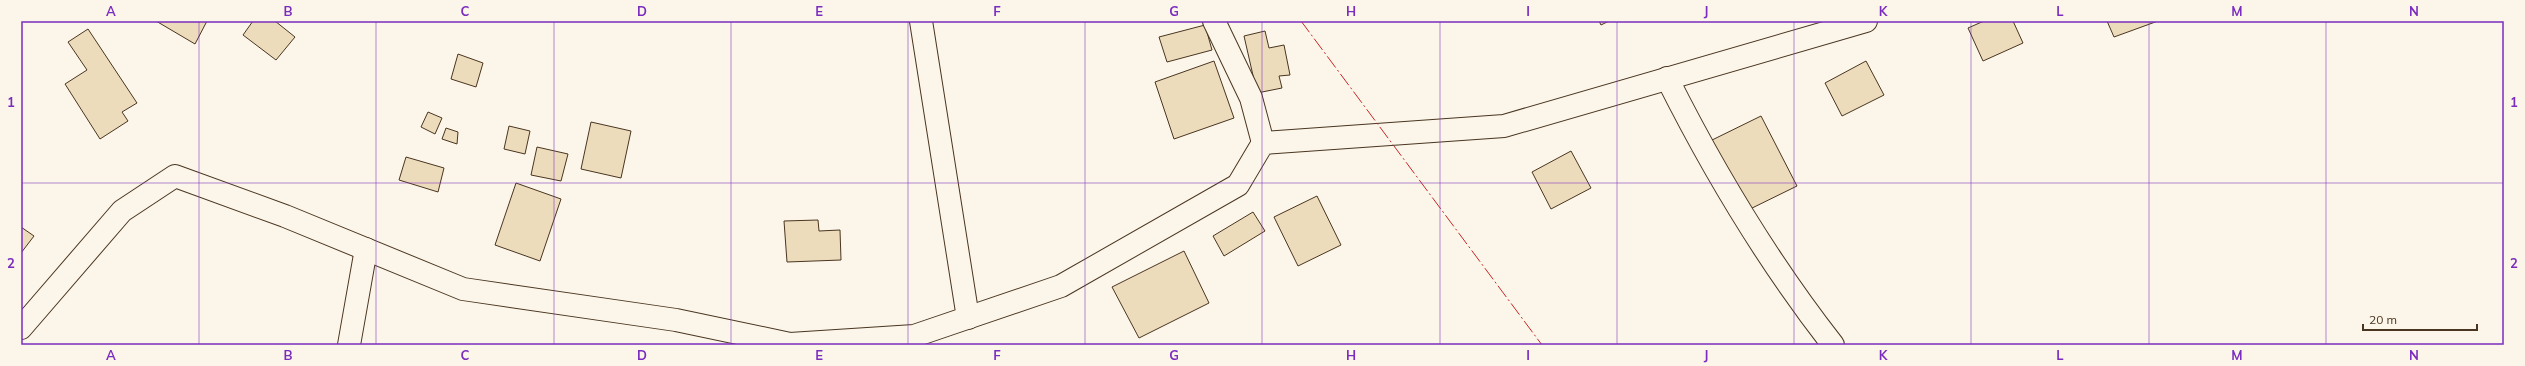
<svg xmlns="http://www.w3.org/2000/svg" width="2525" height="366" font-family="Mulish,sans-serif">
  <style>
    .building { fill: #ecdcbc; stroke: #4a3520 }
    .lines { fill: none; stroke-linecap: round; stroke-linejoin: round }
    .minor-casing { stroke: #4a3520; stroke-width: 24 }
    .minor { stroke: #fbf6e9; stroke-width: 22 }
    .power { stroke: #c62828; stroke-width: 1; stroke-dasharray: 14 3 2 3; stroke-linecap: butt }
    .grid { fill: none; stroke: #7b2cbf; stroke-width: 1; stroke-opacity: 0.55 }
    .neatline { fill: none; stroke: #7b2cbf; stroke-width: 1.5 }
    .grid-label { font-size: 13px; text-anchor: middle; font-weight: bold; fill: #7b2cbf }
  </style>
  <rect width="100%" height="100%" fill="#fbf6e9"/>
  <g class="building">
    <path d="M156 21H207L195 44Z"/>
    <path d="M253 21H275L295 37 276 60 243 35Z"/>
    <path d="M1599 21H1609L1601 25Z"/>
    <path d="M1984 21H2013L2023 43 1983 61 1968 28Z"/>
    <path d="M2107 21H2158L2114 37Z"/>
    <path d="M1205 25 1212 50 1167 62 1159 37Z"/>
    <path d="M88 29 137 103 122 112 128 121 100 139 65 84 87 70 68 42Z"/>
    <path d="M1265 31 1269 48 1284 45 1290 75 1279 76 1282 88 1257 93 1244 36Z"/>
    <path d="M458 54 483 63 476 87 451 79Z"/>
    <path d="M1214 61 1234 118 1174 139 1155 82Z"/>
    <path d="M1866 61 1884 95 1842 116 1825 83Z"/>
    <path d="M428 112 442 118 435 134 421 127Z"/>
    <path d="M1761 116 1797 186 1744 212 1708 142Z"/>
    <path d="M591 122 631 131 621 178 581 169Z"/>
    <path d="M509 126 530 131 525 154 504 149Z"/>
    <path d="M446 128 458 132 457 144 442 139Z"/>
    <path d="M537 147 568 154 561 181 531 175Z"/>
    <path d="M1571 151 1591 188 1551 209 1532 172Z"/>
    <path d="M406 157 444 168 438 192 399 180Z"/>
    <path d="M516 183 561 199 540 261 495 245Z"/>
    <path d="M1317 196 1341 245 1298 266 1274 217Z"/>
    <path d="M1253 212 1265 231 1224 256 1213 236Z"/>
    <path d="M818 220 819 231 840 230 841 260 787 262 784 221Z"/>
    <path d="M21 227 34 236 21 253Z"/>
    <path d="M1184 251 1209 303 1139 338 1112 287Z"/>
  </g>
  <g class="lines">
    <defs>
      <g id="minor">
        <path d="M921 21 968 318"/>
        <path d="M1214 21 1251 98 1263 143"/>
        <path d="M1667 78C1714 172 1769 263 1833 345"/>
        <path d="M21 328 122 211 175 176 285 216 463 289 676 320 790 344 914 336 1061 286 1238 185 1263 143 1504 126 1866 21"/>
        <path d="M349 345 366 249"/>
      </g>
    </defs>
    <use href="#minor" class="minor-casing"/>
    <use href="#minor" class="minor"/>
    <path class="power" d="M1301 21 1542 345"/>
  </g>
  <path class="grid" d="M199 21V345M376 21V345M554 21V345M731 21V345M908 21V345M1085 21V345M1262 21V345M1440 21V345M1617 21V345M1794 21V345M1971 21V345M2149 21V345M2326 21V345M21 183H2504"/>
  <rect width="2525" height="366" fill="none" stroke="#fbf6e9" stroke-width="44"/>
  <path d="M2363 324v6h114v-6" fill="none" stroke="#4a3520" stroke-width="2"/>
  <text x="2369" y="324" font-size="12" fill="#4a3520" stroke="#fbf6e9" stroke-width="3" paint-order="stroke">20 m</text>
  <rect x="22" y="22" width="2481" height="322" class="neatline"/>
  <g class="grid-label">
    <text x="111" y="16">A</text>
    <text x="288" y="16">B</text>
    <text x="465" y="16">C</text>
    <text x="642" y="16">D</text>
    <text x="819" y="16">E</text>
    <text x="997" y="16">F</text>
    <text x="1174" y="16">G</text>
    <text x="1351" y="16">H</text>
    <text x="1528" y="16">I</text>
    <text x="1706" y="16">J</text>
    <text x="1883" y="16">K</text>
    <text x="2060" y="16">L</text>
    <text x="2237" y="16">M</text>
    <text x="2414" y="16">N</text>
    <text x="11" y="107">1</text>
    <text x="2514" y="107">1</text>
    <text x="11" y="268">2</text>
    <text x="2514" y="268">2</text>
    <text x="111" y="360">A</text>
    <text x="288" y="360">B</text>
    <text x="465" y="360">C</text>
    <text x="642" y="360">D</text>
    <text x="819" y="360">E</text>
    <text x="997" y="360">F</text>
    <text x="1174" y="360">G</text>
    <text x="1351" y="360">H</text>
    <text x="1528" y="360">I</text>
    <text x="1706" y="360">J</text>
    <text x="1883" y="360">K</text>
    <text x="2060" y="360">L</text>
    <text x="2237" y="360">M</text>
    <text x="2414" y="360">N</text>
  </g>
</svg>
